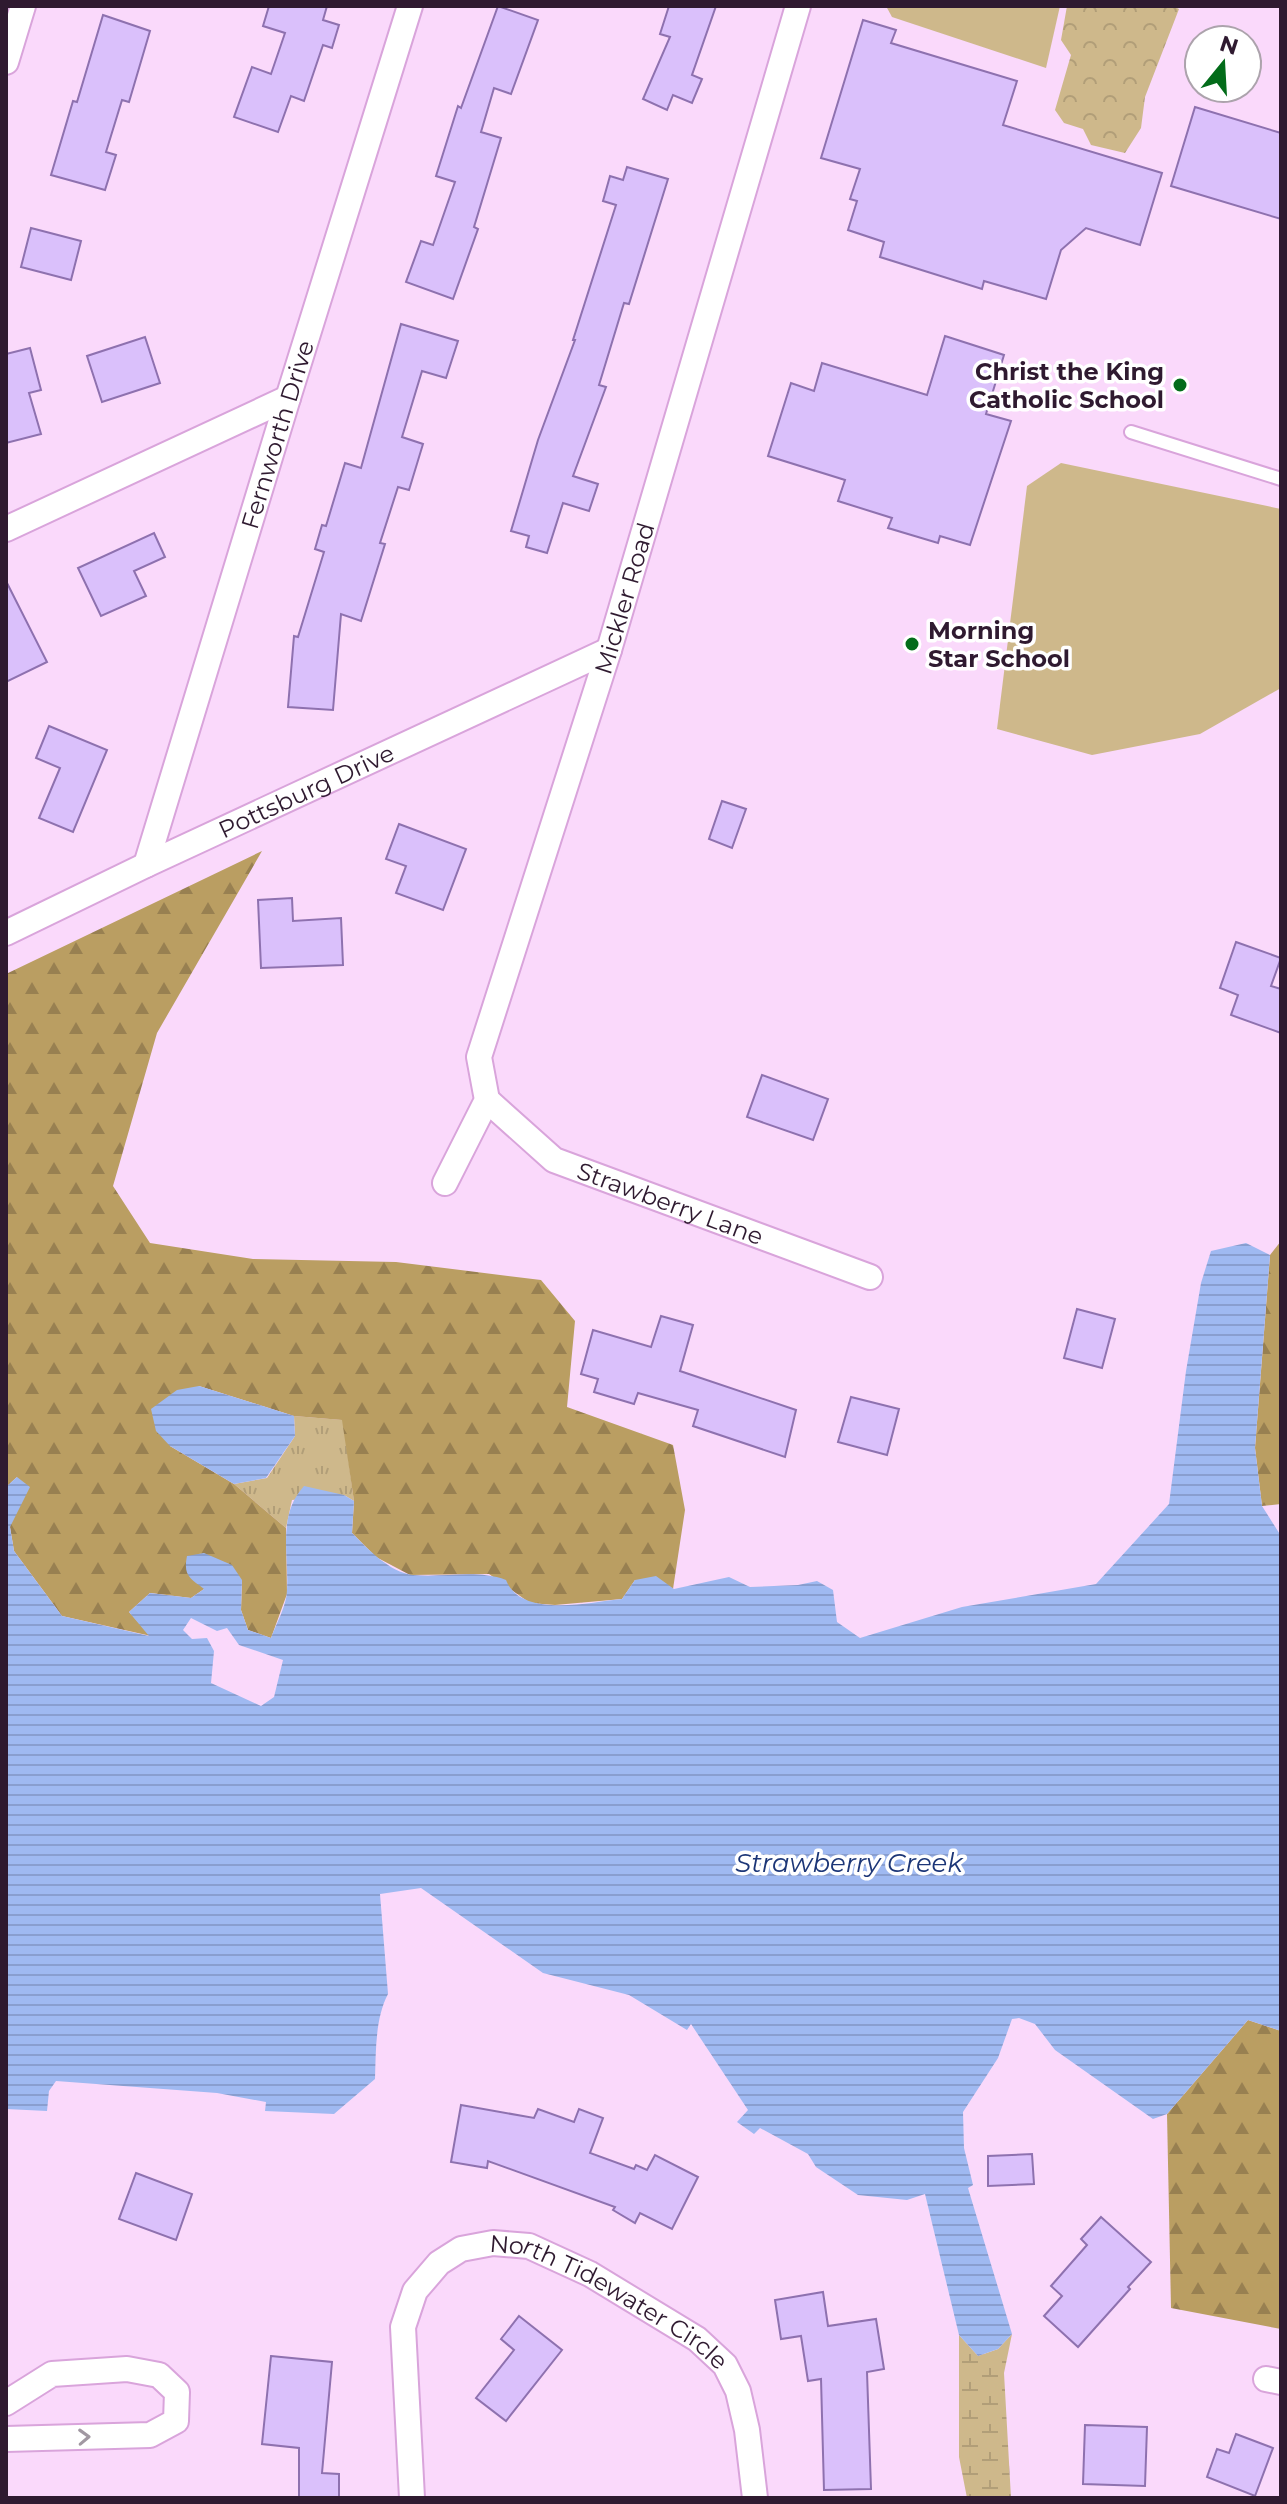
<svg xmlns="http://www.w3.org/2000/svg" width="1287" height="2504" font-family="Montserrat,sans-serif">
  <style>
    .grass { fill: url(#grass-tufts) }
    .forest { fill: url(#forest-firs) }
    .wetland { fill: url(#wetland-marsh) }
    .park { fill: url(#park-crowns) }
    .garden { fill: #ceb88b }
    .water { fill: url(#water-rules); fill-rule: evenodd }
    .building { fill: #dac0fb; stroke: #8e71af; stroke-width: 2 }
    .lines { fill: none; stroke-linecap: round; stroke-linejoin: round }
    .lane-casing { stroke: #d9a4db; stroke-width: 16 }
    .street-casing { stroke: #d9a4db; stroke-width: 28 }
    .lane { stroke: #fff; stroke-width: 12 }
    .street { stroke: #fff; stroke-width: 24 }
    .oneway { stroke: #a198a2 }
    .poi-dot { fill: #036c1a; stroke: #fff; stroke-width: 3 }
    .labels { text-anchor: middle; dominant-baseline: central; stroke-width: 7; stroke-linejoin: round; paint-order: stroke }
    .poi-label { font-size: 24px; font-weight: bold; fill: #2f1a30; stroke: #fff; text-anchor: end }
    .street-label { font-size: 24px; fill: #2f1a30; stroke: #fff }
    .water-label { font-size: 26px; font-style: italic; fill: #1c3677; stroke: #fff }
  </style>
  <defs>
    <pattern id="grass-tufts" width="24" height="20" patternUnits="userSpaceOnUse" patternTransform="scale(2)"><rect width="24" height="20" fill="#ceb88b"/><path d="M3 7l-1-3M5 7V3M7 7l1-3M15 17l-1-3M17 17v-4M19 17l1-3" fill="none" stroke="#b19e78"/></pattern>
    <pattern id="forest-firs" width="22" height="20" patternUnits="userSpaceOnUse" patternTransform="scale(2)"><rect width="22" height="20" fill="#ba9e62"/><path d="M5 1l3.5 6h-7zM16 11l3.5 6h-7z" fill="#988051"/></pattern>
    <pattern id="wetland-marsh" width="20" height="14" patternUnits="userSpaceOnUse" patternTransform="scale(2)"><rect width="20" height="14" fill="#ceb88b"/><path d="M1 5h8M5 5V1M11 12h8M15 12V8" fill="none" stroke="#b19e78"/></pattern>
    <pattern id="park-crowns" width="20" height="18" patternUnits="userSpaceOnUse" patternTransform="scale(2)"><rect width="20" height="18" fill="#ceb88b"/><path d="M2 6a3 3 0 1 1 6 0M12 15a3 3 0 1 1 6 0" fill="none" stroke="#b19e78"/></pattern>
    <pattern id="water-rules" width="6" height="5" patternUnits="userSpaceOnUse" patternTransform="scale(2)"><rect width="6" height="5" fill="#9fb9f1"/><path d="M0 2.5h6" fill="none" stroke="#899ecf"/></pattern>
  </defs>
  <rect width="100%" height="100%" fill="#fad9fb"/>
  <path class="grass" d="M294 1416 343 1420 354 1501 344 1495 292 1500 286 1528 234 1484 267 1478 295 1436Z"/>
  <g class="forest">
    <path d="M262 851 157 1033 113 1186 150 1243 253 1259 396 1262 541 1280 575 1321 567 1407 673 1445 685 1510 673 1589 635 1580 622 1599 555 1605 530 1603 489 1574 410 1575 376 1557 352 1533 354 1501 342 1420 294 1416 199 1386 170 1446 234 1484 286 1528 287 1594 271 1638 248 1630 241 1610 242 1580 204 1589 191 1598 150 1593 129 1612 151 1636 62 1616 14 1551 10 1527 17 1477 6 1487V974Z"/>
    <path d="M1281 1241V1504L1262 1506 1255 1448 1270 1255Z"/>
    <path d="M1248 2020 1281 2031V2329L1171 2308 1167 2114Z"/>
  </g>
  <path class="wetland" d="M1012 2334 1004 2373 1011 2498H967L959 2457V2335L978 2356 998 2349Z"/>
  <path class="park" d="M1067 6H1173L1179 9 1145 97 1141 128 1125 153 1091 145 1083 129 1064 123 1055 110 1071 55 1061 40Z"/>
  <g class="garden">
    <path d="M886 6H1060L1046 68 892 17Z"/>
    <path d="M1061 463 1281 509V688L1200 734 1092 755 997 729 1027 486Z"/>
  </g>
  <g class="water">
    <path d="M1246 1243 1270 1255 1255 1448 1262 1506 1281 1536V2031L1248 2020 1167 2114 1153 2119 1055 2050 1035 2024 1019 2018 1012 2019 998 2058 963 2112 964 2148 973 2185 968 2188 1012 2334 998 2349 978 2356 959 2335 925 2194 907 2200 858 2195 816 2167 808 2154 760 2128 754 2134 737 2122 748 2110 691 2024 687 2030 629 1995 543 1973 421 1888 380 1894 388 1994C375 2019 376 2051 375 2079L334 2114 265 2111 266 2102 217 2093 56 2081 49 2091 47 2111 6 2109V1487L17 1477 30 1487 10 1527 14 1551 62 1616 149 1636 129 1612 150 1593 191 1598 204 1589C190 1578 183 1576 187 1556L204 1553 232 1565 242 1580 241 1610 248 1630 271 1638C276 1624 287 1605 287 1590 289 1553 277 1516 304 1486L344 1495 354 1501 352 1533C368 1549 389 1572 413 1575 445 1578 476 1569 506 1580 521 1619 590 1602 622 1599L635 1580 656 1576 674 1589 729 1577 750 1587 798 1585 817 1581 833 1590 837 1622 860 1638 962 1607 1096 1584 1169 1504 1186 1371 1201 1283 1211 1251ZM191 1618 217 1631 227 1628 239 1645 283 1660 274 1697 261 1706 211 1683 214 1651 207 1638 192 1639 183 1630Z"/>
    <path d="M199 1386 294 1416 295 1436 266 1478 234 1484 170 1446 156 1431 151 1409 177 1390Z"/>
  </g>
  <g class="building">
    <path d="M269 6H327L323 20 339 25 332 48 323 45 304 101 291 96 278 132 234 117 252 67 271 74 285 33 263 26Z"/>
    <path d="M498 6 538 20 511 94 494 88 481 132 501 138 474 227 478 229 453 299 406 282 421 241 433 245 455 182 436 176 458 106 461 108Z"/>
    <path d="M669 6H716L692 75 702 79 692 103 673 95 667 110 643 99 670 37 660 34Z"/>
    <path d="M103 15 150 31 129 102 122 100 106 152 116 155 105 190 51 175 73 101 77 102Z"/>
    <path d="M863 20 896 30 891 43 1017 81 1003 125 1162 173 1140 245 1086 228 1061 250 1046 299 984 281 982 289 880 257 884 242 848 230 857 201 850 199 860 169 821 158Z"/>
    <path d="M1195 107 1281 133V219L1171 186Z"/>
    <path d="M627 167 668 179 629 304 624 303 599 385 606 387 573 476 598 484 589 511 563 503 547 553 526 547 529 536 511 531 538 440 575 340H573L616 205 603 201 610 176 623 180Z"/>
    <path d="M31 228 81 241 71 280 21 267Z"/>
    <path d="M401 324 458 341 446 378 422 371 402 437 423 444 409 490 398 487 380 543 385 544 361 621 341 614 333 710 288 707 294 636 298 637 324 552 315 549 322 525 326 526 345 463 361 468Z"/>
    <path d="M945 336 1004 355 986 414 1011 421 970 545 940 536 938 543 888 528 892 518 838 501 845 480 768 456 791 383 814 391 822 363 927 395Z"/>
    <path d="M145 337 160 383 102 402 87 356Z"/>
    <path d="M30 348 41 390 29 393 41 434 6 443V354Z"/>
    <path d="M154 533 165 557 134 571 146 596 101 616 78 568Z"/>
    <path d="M6 581 47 662 6 682Z"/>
    <path d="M49 726 107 750 73 832 39 818 60 768 36 758Z"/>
    <path d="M722 801 746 809 732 848 709 839Z"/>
    <path d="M399 824 466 849 443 910 396 893 406 866 386 859Z"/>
    <path d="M292 898 293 921 341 918 343 965 261 968 258 900Z"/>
    <path d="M1236 942 1281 958 1271 986 1281 989V1033L1231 1015 1238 995 1220 988Z"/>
    <path d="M762 1075 828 1099 813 1140 747 1117Z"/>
    <path d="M1077 1309 1115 1319 1102 1368 1064 1358Z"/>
    <path d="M661 1316 693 1325 680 1371 796 1410 785 1457 693 1426 698 1410 638 1393 634 1404 594 1392 598 1379 581 1374 593 1330 651 1347Z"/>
    <path d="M851 1397 899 1409 887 1455 838 1442Z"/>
    <path d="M461 2105 534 2118 538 2109 574 2122 579 2109 603 2118 590 2153 634 2169 636 2165 647 2170 655 2155 698 2177 672 2229 640 2213 635 2223 613 2210 615 2207 488 2161 487 2168 451 2162Z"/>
    <path d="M1032 2154 1034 2184 988 2186V2156Z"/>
    <path d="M136 2173 192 2194 176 2240 119 2219Z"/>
    <path d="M1101 2217 1151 2262 1128 2287 1130 2289 1078 2347 1044 2316 1062 2296 1051 2286 1087 2245 1081 2239Z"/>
    <path d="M823 2292 828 2326 876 2319 884 2369 867 2372 871 2489 824 2490 821 2379 808 2381 801 2336 781 2339 775 2300Z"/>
    <path d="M519 2316 562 2350 506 2421 476 2398 514 2350 501 2339Z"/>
    <path d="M271 2356 332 2362 322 2473 339 2474V2498H299V2448L262 2444Z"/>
    <path d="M1085 2425 1147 2427 1145 2486 1083 2484Z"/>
    <path d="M1236 2434 1273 2448 1255 2496 1207 2477 1217 2449 1229 2453Z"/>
  </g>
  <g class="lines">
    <defs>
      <path id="lane" d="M1131 432 1281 479"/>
      <g id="street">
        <path d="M6 62 23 6"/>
        <path d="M6 529 288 398"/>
        <path id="s1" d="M146 865 288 398 410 6"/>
        <path id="s2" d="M6 933 146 865 609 650"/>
        <path id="s3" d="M487 1100 554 1160 870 1277"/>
        <path id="s4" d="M445 1183 487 1100 479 1057 609 650 798 6"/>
        <path d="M1266 2379 1281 2382"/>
        <path d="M6 2403 52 2374 127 2369 159 2375 177 2392 176 2421 150 2435 6 2439"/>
        <path id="s5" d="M412 2498 403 2327 415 2291 439 2263 461 2249 493 2243 529 2246 590 2274 697 2339 725 2365 738 2391 747 2430 755 2498"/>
      </g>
    </defs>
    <use href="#lane" class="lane-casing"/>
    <use href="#street" class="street-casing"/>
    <use href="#lane" class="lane"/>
    <use href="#street" class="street"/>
  </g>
  <defs><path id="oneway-chevron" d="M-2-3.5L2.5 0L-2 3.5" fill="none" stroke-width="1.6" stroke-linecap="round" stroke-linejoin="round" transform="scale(2)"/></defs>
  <use class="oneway" href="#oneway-chevron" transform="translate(84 2437) rotate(-2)"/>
  <g class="poi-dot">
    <circle cx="1180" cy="385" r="8"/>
    <circle cx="912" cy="644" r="8"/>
  </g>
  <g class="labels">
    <g class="poi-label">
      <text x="1164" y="371">Christ the King<tspan x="1164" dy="28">Catholic School</tspan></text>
      <text x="928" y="630" text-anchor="start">Morning<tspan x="928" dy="28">Star School</tspan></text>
    </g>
    <g class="street-label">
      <text stroke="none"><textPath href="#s1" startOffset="450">Fernworth Drive</textPath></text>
      <text stroke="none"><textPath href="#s4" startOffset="618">Mickler Road</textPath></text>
      <text stroke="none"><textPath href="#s2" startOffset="332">Pottsburg Drive</textPath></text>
      <text stroke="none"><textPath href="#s3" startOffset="214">Strawberry Lane</textPath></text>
      <text stroke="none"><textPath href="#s5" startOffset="436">North Tidewater Circle</textPath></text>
    </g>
    <g class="water-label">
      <text x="849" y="1863">Strawberry Creek</text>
    </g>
  </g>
  <rect width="1287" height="2504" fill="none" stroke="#2f1a30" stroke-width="16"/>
  <g transform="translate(1223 64) rotate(18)"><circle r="38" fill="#ffffff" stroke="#aca3ac" stroke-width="2"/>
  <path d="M0-6L14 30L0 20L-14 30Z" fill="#036c1a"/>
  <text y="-12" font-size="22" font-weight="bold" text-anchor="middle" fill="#2f1a30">N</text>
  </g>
</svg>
